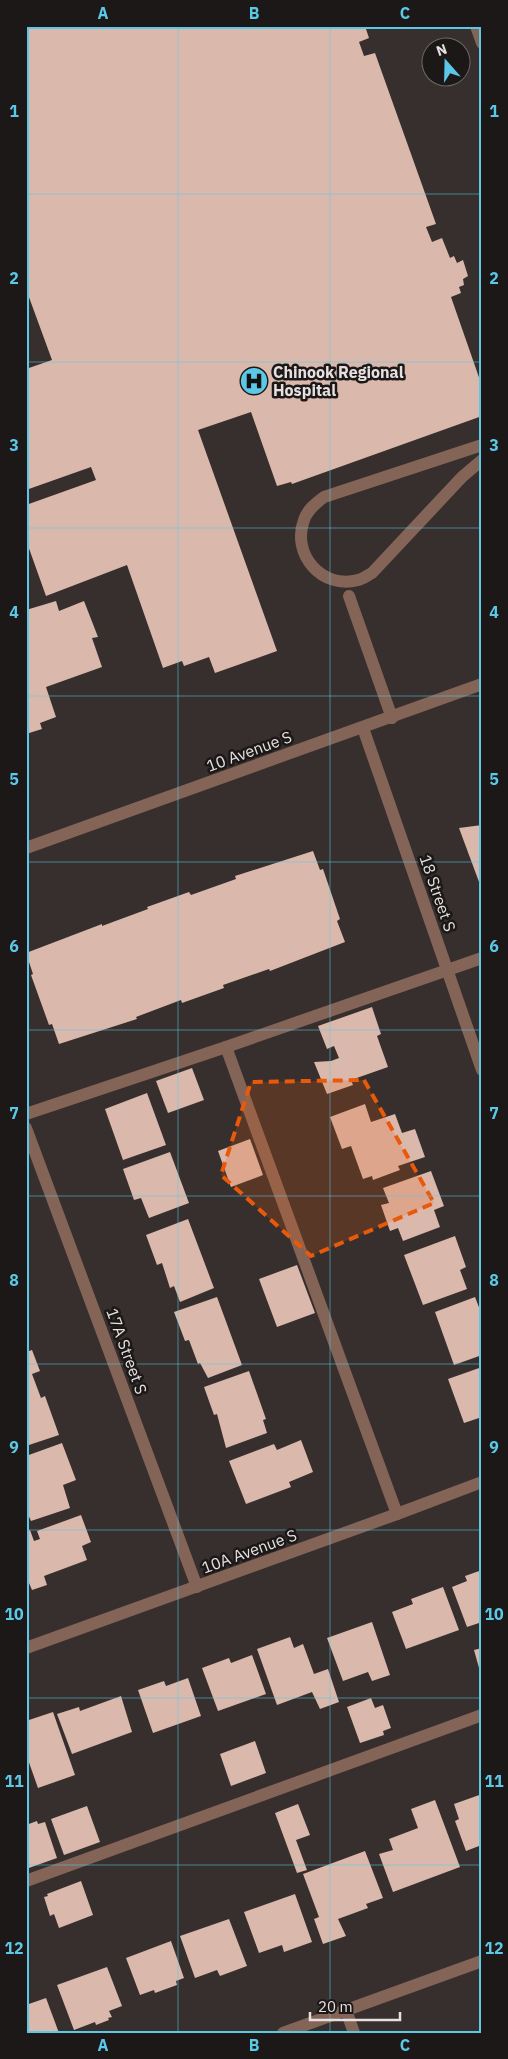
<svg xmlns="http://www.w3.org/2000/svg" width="508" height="2059" font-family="'IBM Plex Sans',sans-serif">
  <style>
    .building { fill: #dbb8ac }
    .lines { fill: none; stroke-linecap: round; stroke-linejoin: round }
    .service { stroke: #856458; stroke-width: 12 }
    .minor { stroke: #856458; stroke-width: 12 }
    .tertiary { stroke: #856458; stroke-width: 12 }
    .marked { fill: #e8590c; fill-opacity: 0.2; stroke: #e8590c; stroke-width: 4; stroke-dasharray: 10 6; stroke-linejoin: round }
    .grid { fill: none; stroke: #5bc8e7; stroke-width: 1; stroke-opacity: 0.55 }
    .labels { text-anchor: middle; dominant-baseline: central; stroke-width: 5; stroke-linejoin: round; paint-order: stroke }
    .poi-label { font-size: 16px; font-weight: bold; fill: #e6e1e0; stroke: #1b1817; text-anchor: start }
    .street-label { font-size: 16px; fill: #e6e1e0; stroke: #1b1817 }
    .neatline { fill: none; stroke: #5bc8e7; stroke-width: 2 }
    .grid-label { font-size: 16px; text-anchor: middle; font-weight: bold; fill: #5bc8e7 }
  </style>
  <rect width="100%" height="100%" fill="#362f2d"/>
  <g class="building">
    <path d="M26 26H365L369 38 359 42 364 56 375 53 436 224 426 227 432 242 442 238 450 258 454 256 457 263 463 260 468 276 463 279 464 285 459 287 461 293 451 297 482 386V416L292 484 291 482 277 486 251 412 198 430 277 651 215 673 209 657 184 666 182 661 163 668 127 565 46 596 26 540V505L96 480 91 467 26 490V369L52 360 26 289Z"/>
    <path d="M56 601 59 611 84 601 98 637 92 638 102 667 46 687 56 717 40 723 42 729 26 734V610Z"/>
    <path d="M482 825V890L459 828Z"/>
    <path d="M313 851 320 870 323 869 340 919 337 921 345 942 270 971 269 969 223 985 224 988 182 1003 181 1000 136 1017 137 1019 59 1044 52 1024 49 1025 31 975 33 974 26 953 102 924V926L148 909 147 907 189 892 191 895 236 879 235 876Z"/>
    <path d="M372 1007 381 1034 377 1036 388 1067 351 1080 353 1085 327 1094 314 1062 331 1061 339 1058 334 1046 327 1049 318 1026Z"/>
    <path d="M192 1068 204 1100 168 1113 156 1081Z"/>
    <path d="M147 1093 166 1145 123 1160 105 1109Z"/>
    <path d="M365 1104 371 1122 395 1114 402 1133 415 1129 425 1157 398 1166 400 1170 373 1180 372 1176 363 1179 351 1146 342 1149 330 1117Z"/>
    <path d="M250 1139 263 1175 231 1187 218 1151Z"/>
    <path d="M170 1152 189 1203 149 1218 141 1198 134 1200 123 1169Z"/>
    <path d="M431 1171 444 1206 434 1210 440 1227 403 1241 398 1228 390 1231 381 1205 389 1203 383 1188Z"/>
    <path d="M188 1219 214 1288 180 1302 174 1286 170 1288 162 1263 157 1265 146 1235Z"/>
    <path d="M455 1236 466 1267 460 1270 467 1289 423 1305 404 1255Z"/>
    <path d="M297 1265 315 1313 277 1327 259 1279Z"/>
    <path d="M217 1297 242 1365 208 1378 200 1363 198 1364 189 1340 185 1341 174 1312Z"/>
    <path d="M475 1297 482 1315 480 1317 482 1322V1355L454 1365 435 1312Z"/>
    <path d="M32 1350 40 1371 32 1374 41 1398 45 1396 59 1435 26 1446V1352Z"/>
    <path d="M482 1367V1417L464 1423 448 1379Z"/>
    <path d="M249 1371 266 1419 263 1420 267 1433 226 1448 217 1414 214 1415 204 1387Z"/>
    <path d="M301 1440 313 1472 289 1482 291 1487 246 1504 229 1461 274 1444 277 1450Z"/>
    <path d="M62 1443 76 1480 63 1485 70 1508 31 1521 26 1510V1456Z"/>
    <path d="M81 1515 91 1542 82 1546 87 1560 44 1576 47 1585 32 1590 26 1576V1532L30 1530 34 1541 40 1539 37 1531Z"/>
    <path d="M482 1570V1622L467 1627 452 1587 467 1581 465 1576Z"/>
    <path d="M443 1587 459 1630 406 1649 392 1612 413 1604 411 1599Z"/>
    <path d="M372 1622 390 1675 372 1681 368 1672 343 1681 327 1638Z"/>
    <path d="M290 1637 294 1648 303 1644 314 1674 328 1669 339 1702 320 1709 312 1692 277 1705 257 1649Z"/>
    <path d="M482 1648V1675H481L474 1650Z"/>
    <path d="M252 1655 266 1694 218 1711 202 1668 229 1658 231 1663Z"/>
    <path d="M188 1678 201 1716 153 1733 138 1690 164 1681 166 1686Z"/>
    <path d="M121 1696 132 1732 72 1754 57 1714 79 1707 80 1711Z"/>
    <path d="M371 1698 375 1708 383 1705 391 1728 383 1731 384 1735 360 1743 347 1707Z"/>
    <path d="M53 1712 75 1775 38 1788 26 1754V1721Z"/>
    <path d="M255 1741 266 1773 231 1786 220 1754Z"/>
    <path d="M482 1794V1853L479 1846 466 1851 455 1821 459 1819 454 1804Z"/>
    <path d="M435 1800 460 1867 393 1892 379 1854 393 1850 389 1839 418 1828 411 1809Z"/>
    <path d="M298 1804 310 1835 296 1840 307 1870 297 1873 275 1813Z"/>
    <path d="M87 1806 100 1842 64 1855 51 1819Z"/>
    <path d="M37 1821 38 1824 45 1822 57 1858 26 1869V1825Z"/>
    <path d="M365 1851 383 1898 366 1904 368 1908 338 1919 346 1936 323 1944 314 1919 319 1917 303 1874Z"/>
    <path d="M81 1881 93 1915 59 1928 54 1914 50 1916 44 1897 48 1896 47 1894Z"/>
    <path d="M295 1894 312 1942 284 1952 282 1945 259 1953 244 1912Z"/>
    <path d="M229 1919 247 1966 220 1976 217 1970 195 1978 180 1936Z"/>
    <path d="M171 1941 184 1978 176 1981 177 1985 155 1993 154 1990 140 1995 126 1958Z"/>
    <path d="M107 1967 122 2006 109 2011 112 2017 108 2018 109 2020 96 2025 95 2022 74 2030 57 1985Z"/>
    <path d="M46 1998 59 2033H26V2005Z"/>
  </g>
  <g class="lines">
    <g class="service">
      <path d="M482 445 324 497C316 503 307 510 304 520 291 554 322 590 358 580 363 579 368 575 372 573L462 477 482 460"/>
      <path d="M349 596 392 718"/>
      <path d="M226 1047 397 1514"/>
      <path d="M26 1114 226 1047 482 958"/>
      <path d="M26 1881 482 1715"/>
    </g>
    <g class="minor">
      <path d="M476 26 482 43"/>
      <path d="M363 728 482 1070"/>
      <path d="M26 1128 197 1587"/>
      <path d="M26 1648 397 1514 482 1482"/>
      <path d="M346 2010 354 2033"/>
      <path d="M283 2033 482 1961"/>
    </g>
    <path class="tertiary" d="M26 848 482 684"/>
  </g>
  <path class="marked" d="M364 1080 434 1203 311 1256 221 1175 251 1082Z"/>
  <path class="grid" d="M178 26V2033M330 26V2033M26 194H482M26 362H482M26 528H482M26 696H482M26 862H482M26 1030H482M26 1196H482M26 1364H482M26 1530H482M26 1698H482M26 1865H482"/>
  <defs>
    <symbol id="hospital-disc" viewBox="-11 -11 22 22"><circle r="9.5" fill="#5bc8e7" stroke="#1b1817"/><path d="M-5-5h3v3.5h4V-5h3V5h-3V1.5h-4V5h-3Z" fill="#111"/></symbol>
  </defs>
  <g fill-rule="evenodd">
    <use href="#hospital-disc" x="238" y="365" width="32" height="32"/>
  </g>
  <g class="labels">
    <g class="poi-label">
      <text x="273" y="372">Chinook Regional<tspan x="273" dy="18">Hospital</tspan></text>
    </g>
    <g class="street-label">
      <text transform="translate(249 751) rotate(-20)">10 Avenue S</text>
      <text transform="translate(438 893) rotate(71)">18 Street S</text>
      <text transform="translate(127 1351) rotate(70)">17A Street S</text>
      <text transform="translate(249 1551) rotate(-20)">10A Avenue S</text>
    </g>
  </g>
  <rect width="508" height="2059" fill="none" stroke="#1b1817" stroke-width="55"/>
  <g transform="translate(446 62) rotate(340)"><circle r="24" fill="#1b1817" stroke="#6c6867"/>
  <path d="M0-4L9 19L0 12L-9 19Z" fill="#5bc8e7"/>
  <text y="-8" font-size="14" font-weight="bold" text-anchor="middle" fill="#e6e1e0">N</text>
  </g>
  <path d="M310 2012v8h90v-8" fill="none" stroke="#e6e1e0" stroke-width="2.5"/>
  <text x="318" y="2012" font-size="15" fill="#e6e1e0" stroke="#1b1817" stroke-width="4" paint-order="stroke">20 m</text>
  <rect x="28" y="28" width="452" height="2004" class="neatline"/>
  <g class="grid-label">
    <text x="103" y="19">A</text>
    <text x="254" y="19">B</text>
    <text x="405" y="19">C</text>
    <text x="14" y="117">1</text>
    <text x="494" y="117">1</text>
    <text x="14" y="284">2</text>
    <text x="494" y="284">2</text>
    <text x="14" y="451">3</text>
    <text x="494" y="451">3</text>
    <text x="14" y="618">4</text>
    <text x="494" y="618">4</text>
    <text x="14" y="785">5</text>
    <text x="494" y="785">5</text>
    <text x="14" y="952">6</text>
    <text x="494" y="952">6</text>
    <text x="14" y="1119">7</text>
    <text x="494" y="1119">7</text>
    <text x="14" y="1286">8</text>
    <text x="494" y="1286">8</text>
    <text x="14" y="1453">9</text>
    <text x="494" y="1453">9</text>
    <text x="14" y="1620">10</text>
    <text x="494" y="1620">10</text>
    <text x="14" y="1787">11</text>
    <text x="494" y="1787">11</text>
    <text x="14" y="1954">12</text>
    <text x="494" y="1954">12</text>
    <text x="103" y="2051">A</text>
    <text x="254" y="2051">B</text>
    <text x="405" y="2051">C</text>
  </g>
</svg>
